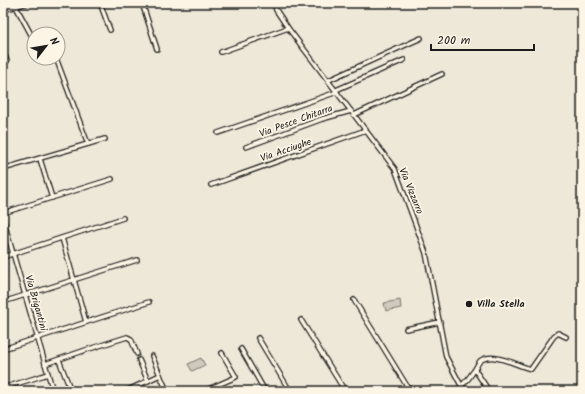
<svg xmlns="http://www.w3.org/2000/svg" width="585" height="394" font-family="Kalam,sans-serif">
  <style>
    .green { fill: #cfcabd; stroke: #76736c }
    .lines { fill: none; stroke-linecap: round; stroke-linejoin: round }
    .minor-casing { stroke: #1c1c1c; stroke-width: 6 }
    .minor { stroke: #fcf5e5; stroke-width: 3.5 }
    .poi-dot { fill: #1c1c1c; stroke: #fcf5e5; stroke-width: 1.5 }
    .labels { text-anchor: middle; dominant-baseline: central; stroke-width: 3.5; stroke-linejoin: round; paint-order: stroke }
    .street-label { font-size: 10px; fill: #1c1c1c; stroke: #fcf5e5 }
    .poi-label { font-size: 10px; font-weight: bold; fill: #1c1c1c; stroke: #fcf5e5; text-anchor: start }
  </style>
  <rect width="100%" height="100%" fill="#eee8d9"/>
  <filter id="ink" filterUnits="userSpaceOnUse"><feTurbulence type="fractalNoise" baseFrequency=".025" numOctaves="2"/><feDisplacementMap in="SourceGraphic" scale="8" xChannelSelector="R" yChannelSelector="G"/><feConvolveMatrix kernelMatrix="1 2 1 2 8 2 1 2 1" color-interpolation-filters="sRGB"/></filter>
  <g filter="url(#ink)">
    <g class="green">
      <path d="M400 300 401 308 386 311 384 303Z"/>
      <path d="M201 358 205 365 192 371 188 364Z"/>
    </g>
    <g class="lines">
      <defs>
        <g id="minor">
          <path d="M14 3 34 40"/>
          <path d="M100 3 110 30"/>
          <path d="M142 3 157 49"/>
          <path d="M274 3 276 10 288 28 395 169 426 253 446 357 464 391"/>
          <path d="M3 10 27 3"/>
          <path d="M221 52 288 28"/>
          <path d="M3 53H4L7 61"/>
          <path d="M44 58V60L49 58"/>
          <path d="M329 80 421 38"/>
          <path d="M336 90 404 60"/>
          <path d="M354 115 442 74"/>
          <path d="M218 133 337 92"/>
          <path d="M88 144 105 139"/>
          <path d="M246 147 322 119 351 111"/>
          <path d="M40 159 52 198"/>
          <path d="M3 169 88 144 56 58"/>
          <path d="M211 185 366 130"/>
          <path d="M3 213 112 179"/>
          <path d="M3 219 53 391"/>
          <path d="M62 238 86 322"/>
          <path d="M3 257 123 218"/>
          <path d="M354 300 410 391"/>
          <path d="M3 302 137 260"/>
          <path d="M301 320 345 391"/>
          <path d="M406 329 440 322"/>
          <path d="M258 338 290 391"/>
          <path d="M3 349 149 302"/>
          <path d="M241 349 265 391"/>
          <path d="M152 356 160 375"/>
          <path d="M59 360 71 391"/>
          <path d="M139 360 148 381"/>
          <path d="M45 364 86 350 127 337 131 339 137 354"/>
          <path d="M475 370 489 391"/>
          <path d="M461 386C466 382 470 377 473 372 476 369 477 364 480 361 494 351 517 366 531 369L554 336 558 333 566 337"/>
          <path d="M3 388 48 374"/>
          <path d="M126 391 160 375 167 391"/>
          <path d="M204 391 236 377 222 353"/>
        </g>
      </defs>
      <use href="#minor" class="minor-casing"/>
      <use href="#minor" class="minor"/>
    </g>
  </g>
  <circle class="poi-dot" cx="469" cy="304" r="4"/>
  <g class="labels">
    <g class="street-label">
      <text transform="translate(296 121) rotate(-20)">Via Pesce Chitarra</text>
      <text transform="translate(286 150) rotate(-19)">Via Acciughe</text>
      <text transform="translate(411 191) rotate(68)">Via Vizzarro</text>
      <text transform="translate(36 303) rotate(74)">Via Brigantini</text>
    </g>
    <g class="poi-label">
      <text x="477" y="304">Villa Stella</text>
    </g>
  </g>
  <rect width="585" height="394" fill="none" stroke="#fcf5e5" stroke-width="16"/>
  <rect x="8" y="8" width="569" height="378" fill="none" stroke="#1c1c1c" stroke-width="1.5" filter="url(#ink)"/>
  <g transform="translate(46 46) rotate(59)"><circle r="19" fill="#fcf5e5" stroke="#a29e95"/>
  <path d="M0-3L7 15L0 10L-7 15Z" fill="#1c1c1c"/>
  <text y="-6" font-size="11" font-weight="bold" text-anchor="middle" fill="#1c1c1c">N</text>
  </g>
  <path d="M431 44v6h103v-6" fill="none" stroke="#1c1c1c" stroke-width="2"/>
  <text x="437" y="44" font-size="12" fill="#1c1c1c" stroke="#fcf5e5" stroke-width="3" paint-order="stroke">200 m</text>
</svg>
